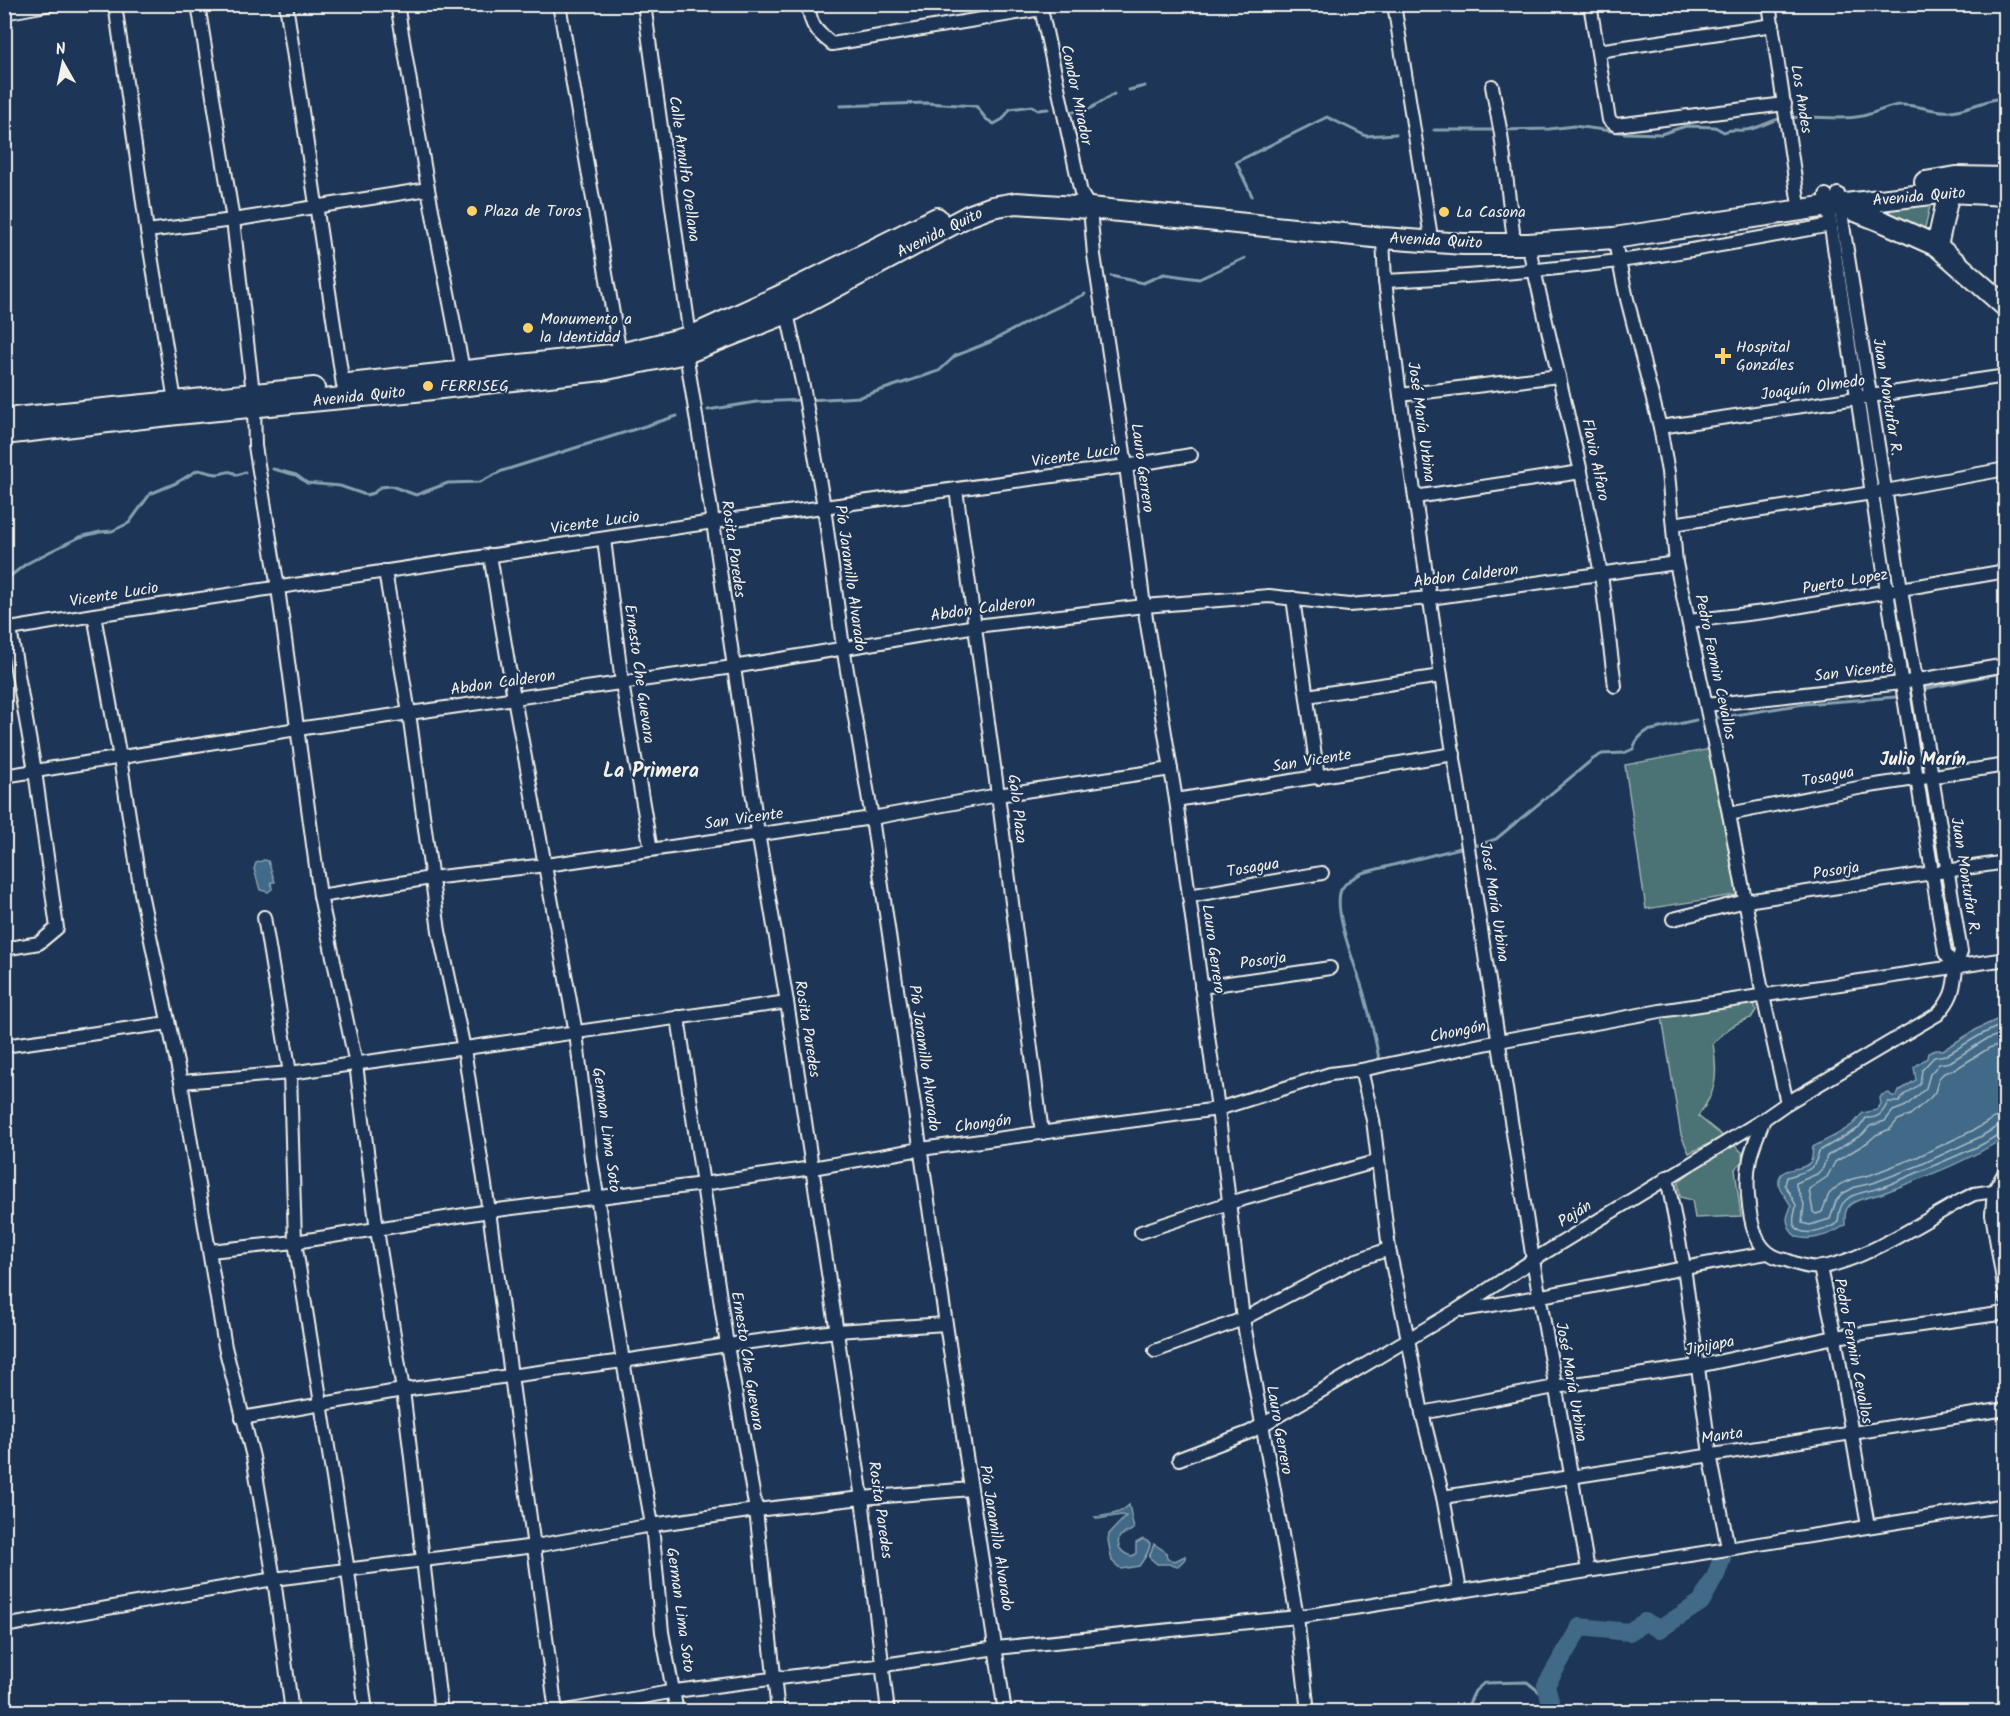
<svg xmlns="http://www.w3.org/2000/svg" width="2010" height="1716" font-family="Kalam,sans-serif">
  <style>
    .green { fill: #4c7274; stroke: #a0b2ae; stroke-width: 1.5 }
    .water { fill: #406a87; stroke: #88a0ae; stroke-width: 1.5 }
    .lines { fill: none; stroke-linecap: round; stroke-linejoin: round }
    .shore { stroke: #acbbc1; stroke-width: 1.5 }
    .stream { stroke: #88a0ae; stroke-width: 3 }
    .river { stroke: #406a87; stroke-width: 18 }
    .minor-casing { stroke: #f4f1e8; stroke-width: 16 }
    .trunk-casing { stroke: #f4f1e8; stroke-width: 24 }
    .minor { stroke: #1d3557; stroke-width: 12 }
    .trunk { stroke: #1d3557; stroke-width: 20 }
    .poi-dot { fill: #ffd166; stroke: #1d3557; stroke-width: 2 }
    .labels { text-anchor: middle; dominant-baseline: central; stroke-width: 4.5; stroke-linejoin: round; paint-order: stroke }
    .street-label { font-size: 16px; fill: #f4f1e8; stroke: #1d3557 }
    .poi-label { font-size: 16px; fill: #f4f1e8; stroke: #1d3557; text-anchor: start }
    .neighbourhood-label { font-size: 18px; font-weight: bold; fill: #f4f1e8; stroke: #1d3557 }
    .quarter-label { font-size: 20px; font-weight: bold; fill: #f4f1e8; stroke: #1d3557 }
  </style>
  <rect width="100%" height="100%" fill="#1d3557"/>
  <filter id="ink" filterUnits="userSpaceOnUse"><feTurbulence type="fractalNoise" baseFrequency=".0167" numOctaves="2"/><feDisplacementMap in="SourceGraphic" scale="12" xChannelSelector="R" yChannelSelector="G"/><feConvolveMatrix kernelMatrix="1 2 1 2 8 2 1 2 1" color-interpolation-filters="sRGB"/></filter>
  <g filter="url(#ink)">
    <g class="green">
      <path d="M1931 202 1924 232 1879 208Z"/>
      <path d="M1710 749 1741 894 1646 909 1625 765Z"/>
      <path d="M1754 1002 1756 1010 1751 1018C1735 1022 1723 1032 1713 1044 1718 1075 1717 1091 1698 1116L1724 1137 1689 1153 1681 1135 1662 1017Z"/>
      <path d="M1734 1145 1742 1152 1743 1161 1735 1169 1741 1216 1695 1218 1692 1200 1680 1197 1678 1182 1718 1151Z"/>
    </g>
    <g class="water">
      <path d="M264 860 268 861 275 882H271L272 889 268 892 260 890 254 869 256 863Z"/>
      <path d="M2005 1016V1137C1969 1161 1927 1176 1886 1192 1875 1197 1861 1197 1851 1204 1844 1209 1845 1218 1845 1225 1833 1234 1798 1248 1790 1229 1789 1226 1787 1222 1787 1220 1787 1215 1790 1210 1791 1206 1788 1199 1780 1191 1779 1185 1776 1163 1803 1174 1811 1161 1813 1157 1812 1151 1813 1147 1826 1140 1842 1133 1853 1124 1857 1121 1859 1116 1863 1113L1877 1110 1881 1104 1880 1098 1882 1095 1889 1093 1892 1096H1897L1899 1091 1916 1080 1914 1067 1927 1058 1928 1053 1936 1050H1943L1979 1028Z"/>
      <path d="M1129 1505 1134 1529 1120 1536C1115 1546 1122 1554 1132 1556L1136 1553V1543L1143 1539 1150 1543C1150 1551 1144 1559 1139 1566L1121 1569 1112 1561 1108 1540 1109 1534 1126 1516 1121 1515 1098 1519 1095 1517C1108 1515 1119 1515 1129 1505Z"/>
      <path d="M1154 1544 1166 1552 1167 1559 1175 1561 1185 1556V1559L1177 1567 1169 1564H1157L1149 1557Z"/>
    </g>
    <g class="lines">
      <g class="shore">
        <path d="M2006 1023 1982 1034 1946 1055 1934 1057 1922 1070 1920 1084 1904 1095 1899 1102H1888C1883 1113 1878 1119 1866 1118L1859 1128 1819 1151C1814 1172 1807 1171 1787 1177L1785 1185 1796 1205C1796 1211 1792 1218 1794 1224 1800 1240 1830 1230 1838 1222 1839 1215 1839 1206 1845 1201 1855 1191 1875 1191 1888 1185 1919 1172 1950 1159 1981 1145 1990 1141 1996 1133 2006 1133"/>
        <path d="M2006 1032 1985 1040 1950 1062 1939 1064 1930 1074 1926 1088 1906 1106 1893 1111 1885 1121 1870 1126 1863 1134 1827 1156 1823 1168 1817 1174 1796 1183V1186L1804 1204 1802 1223 1810 1225 1830 1219 1836 1201 1842 1194 1855 1187 1873 1183 1920 1165 1980 1137 1998 1126 2006 1125"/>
        <path d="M2006 1042 1989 1048 1954 1070 1944 1073 1939 1078 1935 1092 1930 1098 1910 1115 1898 1120 1890 1129 1876 1135 1868 1142 1835 1162 1827 1177 1809 1189 1813 1212 1816 1214 1822 1212 1829 1194 1839 1185 1852 1179 1870 1175 1917 1157 1976 1129 1994 1118 2006 1116"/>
      </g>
      <g class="stream">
        <path d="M1129 90 1145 86"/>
        <path d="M840 106 925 103 976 106 986 119 994 124 1003 119 1010 109 1032 106 1038 110 1048 109"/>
        <path d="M1073 112 1086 111 1114 94"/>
        <path d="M1790 118C1812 115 1834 120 1856 117 1870 116 1889 105 1900 105 1918 104 1934 113 1951 111 1970 109 1987 99 2006 97"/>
        <path d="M1434 130H1495"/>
        <path d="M1502 130 1549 129 1574 126 1626 133 1661 134 1686 126 1715 127 1724 132C1732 128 1735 131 1744 130 1757 130 1770 120 1783 118"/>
        <path d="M1252 196 1236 162 1327 117 1366 136 1396 134"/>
        <path d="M1111 276 1143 283 1164 274 1199 279 1245 258"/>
        <path d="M808 400 860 397 939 371 955 356 990 342 1033 319 1085 294"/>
        <path d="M708 410 756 402 802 400"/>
        <path d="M273 469 296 475 307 483 340 486 366 495 374 493 380 487 391 486 416 495 448 483 480 482 502 471 677 416"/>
        <path d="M4 581 26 564 51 551 80 537 100 532 112 531 129 523 150 494 176 483 198 470C205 471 212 474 218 474 227 473 229 469 237 475L245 472"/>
        <path d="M1924 689 2006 672"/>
        <path d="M1716 718 1804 704 1896 697"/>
        <path d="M1475 846 1496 839 1593 759 1602 754 1624 753 1633 749C1636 740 1640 736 1647 731L1696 720"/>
        <path d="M1379 1059C1375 1037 1370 1016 1364 994 1358 972 1332 911 1341 890 1346 881 1353 878 1362 873L1464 847"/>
        <path d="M1465 1712 1475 1691 1484 1683 1527 1682 1542 1694 1552 1707"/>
      </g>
      <path class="river" d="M1552 1712V1707L1546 1685 1580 1627 1629 1632 1645 1622 1660 1629 1701 1602 1716 1575 1722 1558"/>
      <defs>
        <g id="minor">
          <path d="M115 4 147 231 175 401"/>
          <path d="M198 4 233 220 253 393"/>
          <path d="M286 4 343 385"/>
          <path d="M397 4 428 189 463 370"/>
          <path d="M559 4 620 354"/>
          <path d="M644 4 690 337"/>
          <path d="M808 4C811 27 815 30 832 44L1041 9"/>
          <path d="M1040 4 1081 193 1090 208 1094 255 1126 466 1144 606 1176 800 1218 1109 1243 1319 1297 1617 1308 1712"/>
          <path d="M1394 4 1430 231"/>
          <path d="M1590 4 1609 120 1616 125 1785 104"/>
          <path d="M1769 4 1798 199"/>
          <path d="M4 13 52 4"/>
          <path d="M1598 51 1773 25"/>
          <path d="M1492 86 1501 134 1513 232"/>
          <path d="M1826 195 1887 591 1945 953 1955 967"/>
          <path d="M147 231 233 220 428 189"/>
          <path d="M1383 238 1385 281 1400 395 1441 676 1533 1260 1588 1570"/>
          <path d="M1614 238 1627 299 1660 427 1668 472 1676 563 1729 814 1763 996 1787 1103"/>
          <path d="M1528 244 1581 472 1601 574 1615 686"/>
          <path d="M1385 281C1463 277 1541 271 1618 261 1690 252 1760 238 1831 225"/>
          <path d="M787 313 804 391 824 507 843 647 872 818 946 1324 1005 1712"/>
          <path d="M686 353 713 522 758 833 787 1002 862 1498 888 1712"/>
          <path d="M1400 395 1559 376"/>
          <path d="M254 407 255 446 278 588 320 896 356 1064 377 1230 403 1390 441 1712"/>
          <path d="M1660 427 2006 376"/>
          <path d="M956 489 998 795 1042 1133"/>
          <path d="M1415 497 1581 472"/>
          <path d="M1673 524 1885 491 2006 469"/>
          <path d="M604 539 622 683 651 850"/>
          <path d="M490 555 514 698 576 1033 591 1158 623 1361 652 1525 662 1632 677 1712"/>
          <path d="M385 571 409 713 439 931 464 1049 489 1211 556 1712"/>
          <path d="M1293 598 1318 778"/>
          <path d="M94 615 120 758 141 893 181 1082 225 1347 253 1457 274 1579 292 1712"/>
          <path d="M1689 621 1772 611 2006 571"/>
          <path d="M4 630 94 615 713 522 1126 466 1191 455"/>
          <path d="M1307 696 1441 676"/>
          <path d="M1706 705 1901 683 2006 665"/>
          <path d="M4 776 297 729 733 667 976 626 1144 606 1269 596 1349 605 1430 598 1676 563"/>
          <path d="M1176 800 1454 754"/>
          <path d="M1729 814 1863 787 2006 765"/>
          <path d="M320 896 431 878 546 865 872 818 998 795 1171 769"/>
          <path d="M1189 896 1322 873"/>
          <path d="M264 917 290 1073 295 1242 348 1571 366 1712"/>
          <path d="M1673 919 1746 901 2006 862"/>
          <path d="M4 949 39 943 57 928 35 771 10 629"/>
          <path d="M1201 987 1330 968"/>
          <path d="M678 1017 727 1345 756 1510 778 1712"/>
          <path d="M4 1046 168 1023"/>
          <path d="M1361 1070 1373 1120 1389 1249 1408 1339 1422 1413 1443 1497 1460 1590"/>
          <path d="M181 1082 290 1073 787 1002"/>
          <path d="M1764 1119C1759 1132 1753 1145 1750 1158 1745 1182 1747 1238 1769 1253 1774 1257 1780 1259 1786 1260 1796 1264 1812 1269 1822 1267 1863 1261 1924 1221 1962 1200L1974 1194 1994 1191"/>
          <path d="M2006 1170 1994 1191 1992 1214 2006 1298"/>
          <path d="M1667 1177 1684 1267 1710 1454 1728 1548"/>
          <path d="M1992 1214 2006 1212"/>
          <path d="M1141 1232 1229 1203 1378 1161"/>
          <path d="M210 1251 295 1242 489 1211 703 1184 812 1168 921 1149 1218 1109 1330 1074 1361 1070 1499 1041 1660 1011 2006 959"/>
          <path d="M1820 1268 1835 1337 1868 1526"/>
          <path d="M1462 1310C1564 1294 1665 1270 1767 1253"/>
          <path d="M1155 1351 1243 1319 1354 1261 1389 1249"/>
          <path d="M1422 1413 1555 1387 1698 1366 1835 1337 2006 1313"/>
          <path d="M242 1418 403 1390 623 1361 727 1345 836 1331 946 1324"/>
          <path d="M1179 1459 1250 1432 1333 1384 1457 1310 1533 1260 1764 1119 1787 1103 1938 1014C1961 989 1950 979 1961 952L1901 589 1838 194"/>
          <path d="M1443 1497 2006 1409"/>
          <path d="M4 1626 274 1579 535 1546 652 1525 756 1510 862 1498 971 1489"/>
          <path d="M561 1712 675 1691 884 1665 996 1648 1297 1617 2006 1505"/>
        </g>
        <g id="trunk">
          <path d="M1925 182 1956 177 2006 178"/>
          <path d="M1843 206 1886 223 1937 246 2006 307"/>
          <path d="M1937 246 1949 192 1954 182"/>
          <path d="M349 384 620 354 690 337 782 295 937 218"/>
          <path d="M4 419 314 388"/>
          <path d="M4 434 177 414 415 391 602 370 686 353 787 313 968 216 992 207 1016 203 1090 208 1383 238 1463 244H1528L1614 238 1828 206 1949 192 2006 195"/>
        </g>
      </defs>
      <use href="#minor" class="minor-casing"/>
      <use href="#trunk" class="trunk-casing"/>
      <use href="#minor" class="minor"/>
      <use href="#trunk" class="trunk"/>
    </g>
  </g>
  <g class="poi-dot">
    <circle cx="472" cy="211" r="6"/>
    <circle cx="1444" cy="212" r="6"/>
    <circle cx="528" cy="328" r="6"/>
    <path d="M1720 347h6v6h6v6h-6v6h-6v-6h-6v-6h6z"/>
    <circle cx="428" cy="386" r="6"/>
  </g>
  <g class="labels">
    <g class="street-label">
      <text transform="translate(1076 95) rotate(78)">Condor Mirador</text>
      <text transform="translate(1801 99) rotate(81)">Los Andes</text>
      <text transform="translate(684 169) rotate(82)">Calle Arnulfo Orellana</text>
      <text transform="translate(1919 197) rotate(-5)">Avenida Quito</text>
      <text transform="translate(940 233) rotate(-26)">Avenida Quito</text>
      <text transform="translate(1436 241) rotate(3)">Avenida Quito</text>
      <text transform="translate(1813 388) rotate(-8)">Joaquín Olmedo</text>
      <text transform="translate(359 397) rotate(-6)">Avenida Quito</text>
      <text transform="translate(1887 397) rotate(81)">Juan Montufar R.</text>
      <text transform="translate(1421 422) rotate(82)">José María Urbina</text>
      <text transform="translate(1076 456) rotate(-8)">Vicente Lucio</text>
      <text transform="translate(1595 460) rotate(78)">Flavio Alfaro</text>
      <text transform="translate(1142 468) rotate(82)">Lauro Gerrero</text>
      <text transform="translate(595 523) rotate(-8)">Vicente Lucio</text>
      <text transform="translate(733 549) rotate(82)">Rosita Paredes</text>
      <text transform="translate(1466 576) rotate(-7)">Abdon Calderon</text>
      <text transform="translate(850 578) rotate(82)">Pío Jaramillo Alvarado</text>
      <text transform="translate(1845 582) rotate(-10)">Puerto Lopez</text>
      <text transform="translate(114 595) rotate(-9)">Vicente Lucio</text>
      <text transform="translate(983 609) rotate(-8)">Abdon Calderon</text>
      <text transform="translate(1715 667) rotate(78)">Pedro Fermin Cevallos</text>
      <text transform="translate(1854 672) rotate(-7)">San Vicente</text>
      <text transform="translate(639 674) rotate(82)">Ernesto Che Guevara</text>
      <text transform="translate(503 683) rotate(-8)">Abdon Calderon</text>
      <text transform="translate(1312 761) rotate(-9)">San Vicente</text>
      <text transform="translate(1828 777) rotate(-11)">Tosagua</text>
      <text transform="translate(1017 809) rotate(83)">Galo Plaza</text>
      <text transform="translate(744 819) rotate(-8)">San Vicente</text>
      <text transform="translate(1253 868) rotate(-10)">Tosagua</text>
      <text transform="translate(1836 871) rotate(-9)">Posorja</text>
      <text transform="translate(1965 876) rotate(81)">Juan Montufar R.</text>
      <text transform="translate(1494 902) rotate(81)">José María Urbina</text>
      <text transform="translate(1213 949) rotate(82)">Lauro Gerrero</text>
      <text transform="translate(1263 961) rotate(-8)">Posorja</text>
      <text transform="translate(807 1029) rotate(81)">Rosita Paredes</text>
      <text transform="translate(1458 1032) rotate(-12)">Chongón</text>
      <text transform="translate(924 1058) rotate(82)">Pío Jaramillo Alvarado</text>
      <text transform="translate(983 1124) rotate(-8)">Chongón</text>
      <text transform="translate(606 1130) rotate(82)">German Lima Soto</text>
      <text transform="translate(1575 1214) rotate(-32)">Paján</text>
      <text transform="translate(1710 1346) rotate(-11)">Jipijapa</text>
      <text transform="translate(1853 1351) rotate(79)">Pedro Fermin Cevallos</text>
      <text transform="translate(747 1361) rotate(81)">Ernesto Che Guevara</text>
      <text transform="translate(1571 1382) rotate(80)">José María Urbina</text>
      <text transform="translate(1279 1430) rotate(80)">Lauro Gerrero</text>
      <text transform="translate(1722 1436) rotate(-8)">Manta</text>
      <text transform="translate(880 1510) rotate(82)">Rosita Paredes</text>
      <text transform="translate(996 1538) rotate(81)">Pío Jaramillo Alvarado</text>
      <text transform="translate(680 1610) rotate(82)">German Lima Soto</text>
    </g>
    <g class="poi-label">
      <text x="484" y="211">Plaza de Toros</text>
      <text x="1456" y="212">La Casona</text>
      <text x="540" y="319">Monumento a<tspan x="540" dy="18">la Identidad</tspan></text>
      <text x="1736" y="347">Hospital<tspan x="1736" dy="18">Gonzáles</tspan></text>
      <text x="440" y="386">FERRISEG</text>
    </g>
    <g class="neighbourhood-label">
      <text x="1923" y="760">Julio Marín</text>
    </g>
    <g class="quarter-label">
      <text x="651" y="772">La Primera</text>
    </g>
  </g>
  <rect width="2010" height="1716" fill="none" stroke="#1d3557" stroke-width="24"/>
  <rect x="12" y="12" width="1986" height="1692" fill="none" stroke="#f4f1e8" stroke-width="2" filter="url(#ink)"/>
  <g transform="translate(63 63) rotate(351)" stroke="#1d3557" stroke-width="4.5" paint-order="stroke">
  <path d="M0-4.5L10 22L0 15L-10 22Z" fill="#f4f1e8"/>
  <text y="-9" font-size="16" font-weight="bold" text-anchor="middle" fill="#f4f1e8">N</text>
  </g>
</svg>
